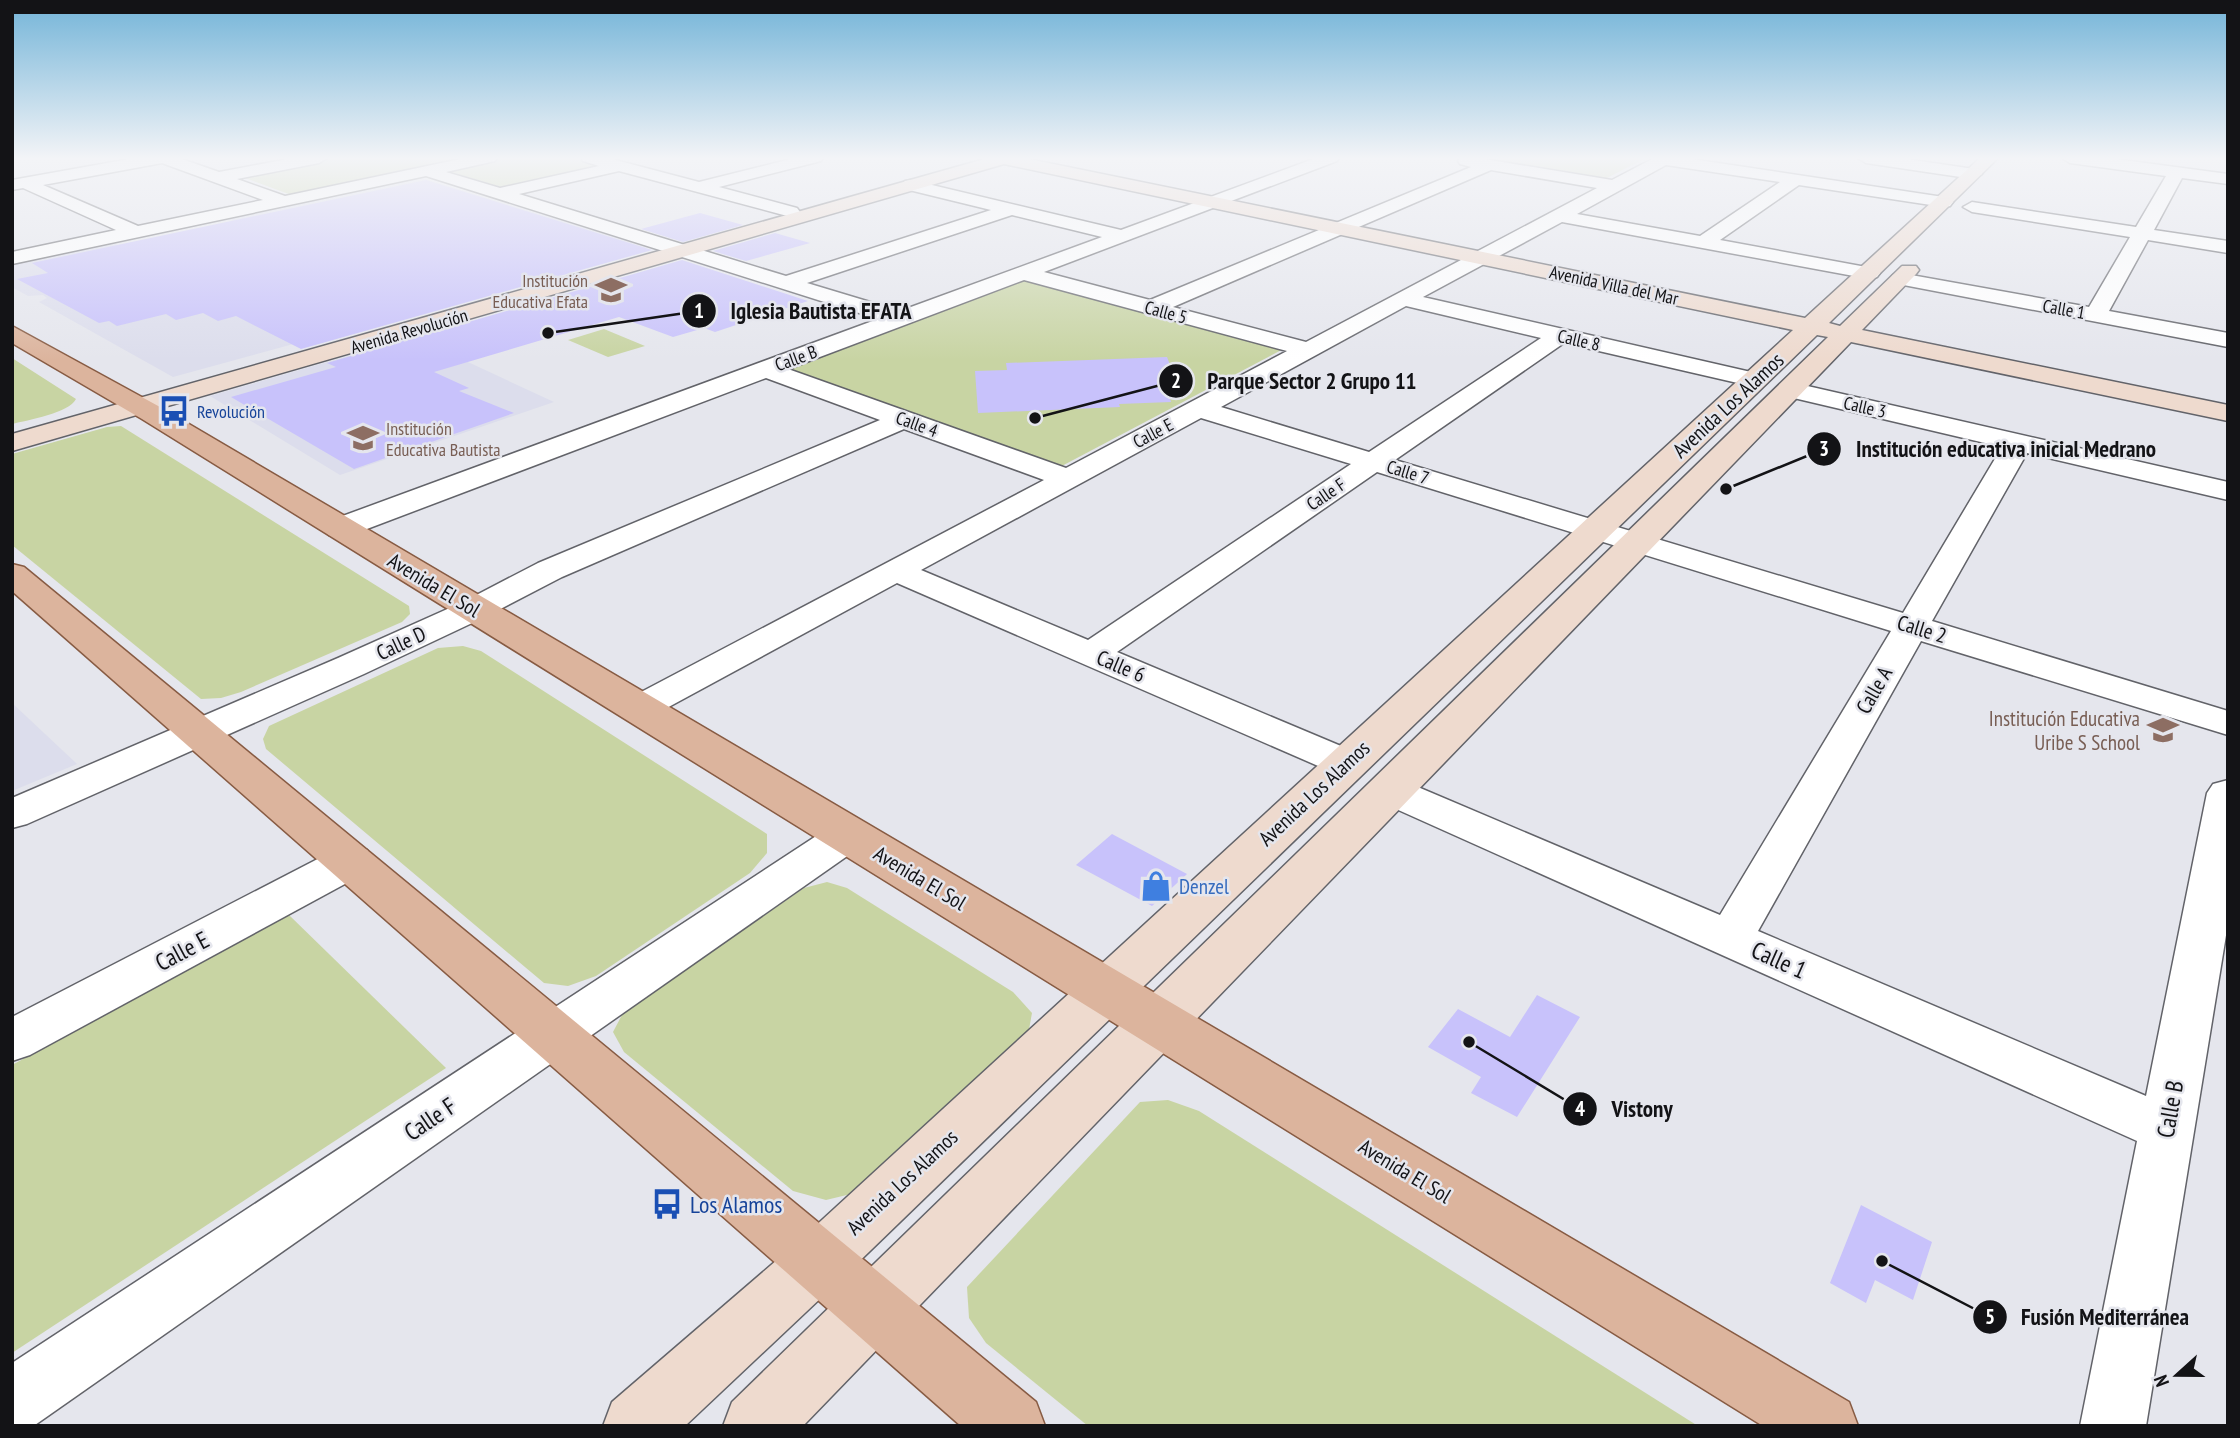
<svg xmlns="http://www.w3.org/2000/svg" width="2240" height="1438" font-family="'PT Sans Narrow',sans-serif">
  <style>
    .built { fill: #dcddec }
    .green { fill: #c8d4a3 }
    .building { fill: #c8c2fb }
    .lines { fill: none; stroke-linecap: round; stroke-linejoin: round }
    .street-casing { stroke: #626369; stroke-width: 3 }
    .secondary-casing { stroke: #626369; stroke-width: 3 }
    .primary-casing { stroke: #875b43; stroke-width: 3 }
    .street { fill: #fff; fill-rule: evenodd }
    .secondary { fill: #eedace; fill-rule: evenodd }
    .primary { fill: #dcb49d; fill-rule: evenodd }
    .labels { text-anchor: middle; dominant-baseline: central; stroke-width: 5; stroke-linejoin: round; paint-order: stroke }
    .far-education-label { font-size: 18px; fill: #785e54; stroke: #e5e6ed; text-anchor: end }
    .far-street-label { font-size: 18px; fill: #131316; stroke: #e5e6ed }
    .far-transit-label { font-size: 18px; fill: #164399; stroke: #e5e6ed; text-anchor: start }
    .street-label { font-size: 21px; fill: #131316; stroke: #e5e6ed }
    .education-label { font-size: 21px; fill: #785e54; stroke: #e5e6ed; text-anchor: end }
    .shop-label { font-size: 21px; fill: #366cbe; stroke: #e5e6ed; text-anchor: start }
    .near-street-label { font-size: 24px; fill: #131316; stroke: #e5e6ed }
    .near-transit-label { font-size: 24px; fill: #164399; stroke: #e5e6ed; text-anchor: start }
    .leader { fill: none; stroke: #131316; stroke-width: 2.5 }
    .callout-dot { fill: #131316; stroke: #e5e6ed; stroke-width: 2.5 }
    .mark-label { font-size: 21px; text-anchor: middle; font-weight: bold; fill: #fff }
    .callout-label { font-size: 23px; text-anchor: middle; font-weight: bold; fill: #131316; stroke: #e5e6ed; stroke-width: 5; stroke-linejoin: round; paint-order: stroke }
  </style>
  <rect width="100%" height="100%" fill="#e5e6ed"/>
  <g class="built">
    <path d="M422 178 648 247 173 377 39 302 47 298 43 295 28 296 12 287V265L113 243 187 277 298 250 227 219Z"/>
    <path d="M414 337 554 402 340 475 210 396Z"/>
    <path d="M12 703 77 764 12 791Z"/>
  </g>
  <g class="green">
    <path d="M334 158H573L606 167 508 189 434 167 294 196 240 176Z"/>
    <path d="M1470 158H1646L1603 180Z"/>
    <path d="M1021 278 1287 347 1058 468 781 369Z"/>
    <path d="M604 329 645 346 608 357 568 340Z"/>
    <path d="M12 358 76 399C69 413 28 420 12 424Z"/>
    <path d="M121 426 409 606 410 614 402 622 241 692 221 698 201 699 12 545V454L107 427Z"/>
    <path d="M463 646 481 651 767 834V853L750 873 596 976 568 986 544 983 266 749 263 739 269 726 438 648Z"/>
    <path d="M827 882 847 888 1013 992 1032 1013 1028 1035 855 1193 826 1200 793 1191 624 1052 613 1032 623 1013 804 888Z"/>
    <path d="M289 915 446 1068 12 1353V1065Z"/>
    <path d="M1168 1100 1199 1111 1698 1426H1088L986 1343 969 1318 967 1287 1140 1102Z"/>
  </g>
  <g class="building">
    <path d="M426 180 652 250 301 349 236 316 218 321 203 313 176 320 166 314 117 326 109 321 99 323 17 279 48 273 32 263Z"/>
    <path d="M700 213 743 225 683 242 641 229Z"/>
    <path d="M775 233 810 243 746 261 713 251Z"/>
    <path d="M682 260 808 301 715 332 704 328 673 337 619 317 434 372 469 388 459 391 514 413 354 469 231 397 336 367 327 363Z"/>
    <path d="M1167 357 1180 391 1168 392 1171 402 1119 404 1120 407 978 413 975 371 1007 370 1006 363Z"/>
    <path d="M1112 834 1187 874 1152 906 1076 865Z"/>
    <path d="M1537 995 1580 1017 1517 1117 1471 1093 1481 1077 1428 1047 1458 1009 1510 1037Z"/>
    <path d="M1861 1205 1932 1242 1913 1300 1875 1280 1866 1303 1830 1283Z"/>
  </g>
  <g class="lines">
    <defs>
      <g id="street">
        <path d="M135 158H179L219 172 293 158H327L319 163 237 179 285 196 465 158H497L495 161 446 172 500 188 599 166 583 161 581 158H608L699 182 795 158H823L821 161 719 187 797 208 800 212 791 217 619 171 519 194 786 276 991 210 905 189 902 185 905 181 911 180 1121 230 1316 158H1339L1337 161 1044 272 1150 300 1471 167 1460 164 1458 161 1460 158H1478L1612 180 1654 158H1685L1950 198 1953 202 1950 206 1944 207 1799 185 1720 240 1877 269 1880 273 1877 277 1870 279 1562 222 1423 297 1764 375 1767 380 1764 385 1755 387 1564 343 1395 460 1903 613 2002 447 1781 395 1777 390 1781 385 1790 382 2228 482V500L2027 453 1932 621 2228 711V735L1921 641 1758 931 2146 1096 2207 793 2213 784 2228 780V923L2146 1426H2080L2137 1141 1376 800 1370 791 1376 782 1391 778 1406 782 1720 915 1891 631 1377 472 1117 652 1360 754 1366 763 1360 772 1346 775 1332 772 897 583 652 716 639 719 626 716 620 708 626 700 1044 480 904 429 562 577 487 616 364 674 27 824 12 828V798L338 658 463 602 538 563 880 420 766 378 351 535 340 537 329 535 325 528 329 521 878 319 426 176 12 264V252L116 230 23 188 12 190V180ZM162 163 263 200 138 226 43 185ZM1666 165 1780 182 1700 236 1577 214ZM1491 170 1597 188 1306 342 1173 307ZM1012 215 1102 237 900 311 807 283ZM1024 280 1287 351 1066 468 788 369ZM1406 306 1541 338 1369 452 1221 407ZM1201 418 1351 464 1088 640 921 570Z"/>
        <path d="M1858 158H1900L1974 169 1982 174 1974 179 1866 163Z"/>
        <path d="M2062 158H2108L2228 174V184L2182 178 2154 230 2228 241V253L2148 240 2109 311 2228 333V347L1893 283 1890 279 1893 275 1900 273 2089 307 2130 237 1972 212 1963 207 1972 202 2136 227 2166 176 2070 163Z"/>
        <path d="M848 821 863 825 870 835 863 845 35 1425 12 1426V1363L833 825Z"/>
        <path d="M351 846 367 850 373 861 367 872 30 1055 12 1061V1017L335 850Z"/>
      </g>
      <path id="secondary" d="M988 158H1024L1805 318 1980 158H1998L1829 323 1840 326 1902 266H1916L1919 270 1916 274 1862 330 2228 405V421L1851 342 803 1426H723L732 1402 1828 337 1817 335 841 1279 685 1426H603L612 1402 799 1241 1793 330 1004 164 12 451V434Z"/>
      <g id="primary">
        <path d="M12 326 160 407 1849 1402 1858 1426H1763L142 419 12 343Z"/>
        <path d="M12 564 24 567 1036 1402 1045 1426H961L12 591Z"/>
      </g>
    </defs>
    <use href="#street" class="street-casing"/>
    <use href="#secondary" class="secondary-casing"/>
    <use href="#primary" class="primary-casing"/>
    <use href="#street" class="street"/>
    <use href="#secondary" class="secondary"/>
    <use href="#primary" class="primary"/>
  </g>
  <linearGradient id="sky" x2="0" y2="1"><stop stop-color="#73b4d8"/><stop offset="0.44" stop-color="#f3f4f7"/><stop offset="1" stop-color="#f3f4f7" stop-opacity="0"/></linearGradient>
  <rect width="2240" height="360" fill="url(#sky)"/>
  <defs>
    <symbol id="school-bare" viewBox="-9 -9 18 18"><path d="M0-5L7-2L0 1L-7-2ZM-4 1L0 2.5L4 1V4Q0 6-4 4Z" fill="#8d6e63" stroke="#e5e6ed" stroke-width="2.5" paint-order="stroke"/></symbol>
    <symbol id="bus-bare" viewBox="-9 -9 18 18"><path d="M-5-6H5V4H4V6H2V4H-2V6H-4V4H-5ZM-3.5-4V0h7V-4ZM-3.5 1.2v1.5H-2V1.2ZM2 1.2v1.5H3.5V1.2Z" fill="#1a4fb4" stroke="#e5e6ed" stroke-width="2.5" paint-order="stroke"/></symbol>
    <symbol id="shop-bare" viewBox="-9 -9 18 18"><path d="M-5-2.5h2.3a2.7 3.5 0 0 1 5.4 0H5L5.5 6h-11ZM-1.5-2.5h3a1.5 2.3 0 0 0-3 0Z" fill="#3f7fe0" stroke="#e5e6ed" stroke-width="2.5" paint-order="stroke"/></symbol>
  </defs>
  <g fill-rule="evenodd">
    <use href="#school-bare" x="589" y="268" width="44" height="44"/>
    <use href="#bus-bare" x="152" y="389" width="44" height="44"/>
    <use href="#school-bare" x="341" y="416" width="44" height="44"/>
    <use href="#school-bare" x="2141" y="708" width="44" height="44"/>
    <use href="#shop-bare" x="1134" y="864" width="44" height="44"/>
    <use href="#bus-bare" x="645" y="1182" width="44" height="44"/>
  </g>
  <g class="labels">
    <g class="far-education-label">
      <text x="588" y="280">Institución<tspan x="588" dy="21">Educativa Efata</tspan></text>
      <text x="386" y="428" text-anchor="start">Institución<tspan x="386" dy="21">Educativa Bautista</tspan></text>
    </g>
    <g class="far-street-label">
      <text transform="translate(1614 285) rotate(12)">Avenida Villa del Mar</text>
      <text transform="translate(2064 309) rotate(10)">Calle 1</text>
      <text transform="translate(1166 312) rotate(15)">Calle 5</text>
      <text transform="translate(409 331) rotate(-16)">Avenida Revolución</text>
      <text transform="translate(1579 340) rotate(13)">Calle 8</text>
      <text transform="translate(796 358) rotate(-20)">Calle B</text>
      <text transform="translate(1865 407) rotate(13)">Calle 3</text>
      <text transform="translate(917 424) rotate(20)">Calle 4</text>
      <text transform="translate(1153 433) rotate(-28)">Calle E</text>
      <text transform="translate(1408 472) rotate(17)">Calle 7</text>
      <text transform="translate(1326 494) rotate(-34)">Calle F</text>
    </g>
    <g class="far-transit-label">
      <text x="197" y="411">Revolución</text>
    </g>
    <g class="street-label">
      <text transform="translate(1728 405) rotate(-43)">Avenida Los Alamos</text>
      <text transform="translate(434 585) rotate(31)">Avenida El Sol</text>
      <text transform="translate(1922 629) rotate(17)">Calle 2</text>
      <text transform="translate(401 643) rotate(-25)">Calle D</text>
      <text transform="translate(1121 666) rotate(23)">Calle 6</text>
      <text transform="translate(1874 690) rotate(-60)">Calle A</text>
      <text transform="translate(1314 793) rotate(-43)">Avenida Los Alamos</text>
      <text transform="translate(920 878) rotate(31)">Avenida El Sol</text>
      <text transform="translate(1405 1171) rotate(31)">Avenida El Sol</text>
      <text transform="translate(902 1182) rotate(-43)">Avenida Los Alamos</text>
    </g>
    <g class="education-label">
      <text x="2140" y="718">Institución Educativa<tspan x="2140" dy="24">Uribe S School</tspan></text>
    </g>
    <g class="shop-label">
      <text x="1179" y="886">Denzel</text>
    </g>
    <g class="near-street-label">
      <text transform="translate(182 951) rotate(-28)">Calle E</text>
      <text transform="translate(1779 960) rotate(24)">Calle 1</text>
      <text transform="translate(2170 1109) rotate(-80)">Calle B</text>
      <text transform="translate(430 1119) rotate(-34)">Calle F</text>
    </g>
    <g class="near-transit-label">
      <text x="690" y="1204">Los Alamos</text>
    </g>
  </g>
  <path class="leader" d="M548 333L699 311M1035 418L1176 381M1726 489L1824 449M1469 1042L1580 1109M1882 1261L1990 1317"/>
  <g class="callout-dot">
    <circle cx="548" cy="333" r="7"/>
    <circle cx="1035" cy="418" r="7"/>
    <circle cx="1726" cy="489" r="7"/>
    <circle cx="1469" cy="1042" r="7"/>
    <circle cx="1882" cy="1261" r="7"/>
    <circle cx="699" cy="311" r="18"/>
    <circle cx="1176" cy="381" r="18"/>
    <circle cx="1824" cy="449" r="18"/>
    <circle cx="1580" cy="1109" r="18"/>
    <circle cx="1990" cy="1317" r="18"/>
  </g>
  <g class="mark-label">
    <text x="699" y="318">1</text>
    <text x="1176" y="388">2</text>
    <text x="1824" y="456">3</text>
    <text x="1580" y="1116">4</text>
    <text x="1990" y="1324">5</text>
  </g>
  <g class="callout-label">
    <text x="821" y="319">Iglesia Bautista EFATA</text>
    <text x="1312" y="389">Parque Sector 2 Grupo 11</text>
    <text x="2006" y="457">Institución educativa inicial Medrano</text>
    <text x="1642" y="1117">Vistony</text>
    <text x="2105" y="1325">Fusión Mediterránea</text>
  </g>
  <rect width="2240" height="1438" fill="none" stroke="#131316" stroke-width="28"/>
  <g transform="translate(2177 1375) rotate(249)" stroke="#e5e6ed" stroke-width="5" paint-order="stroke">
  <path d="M0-5L12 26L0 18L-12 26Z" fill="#131316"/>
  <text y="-10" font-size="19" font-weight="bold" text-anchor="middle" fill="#131316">N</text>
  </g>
</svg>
